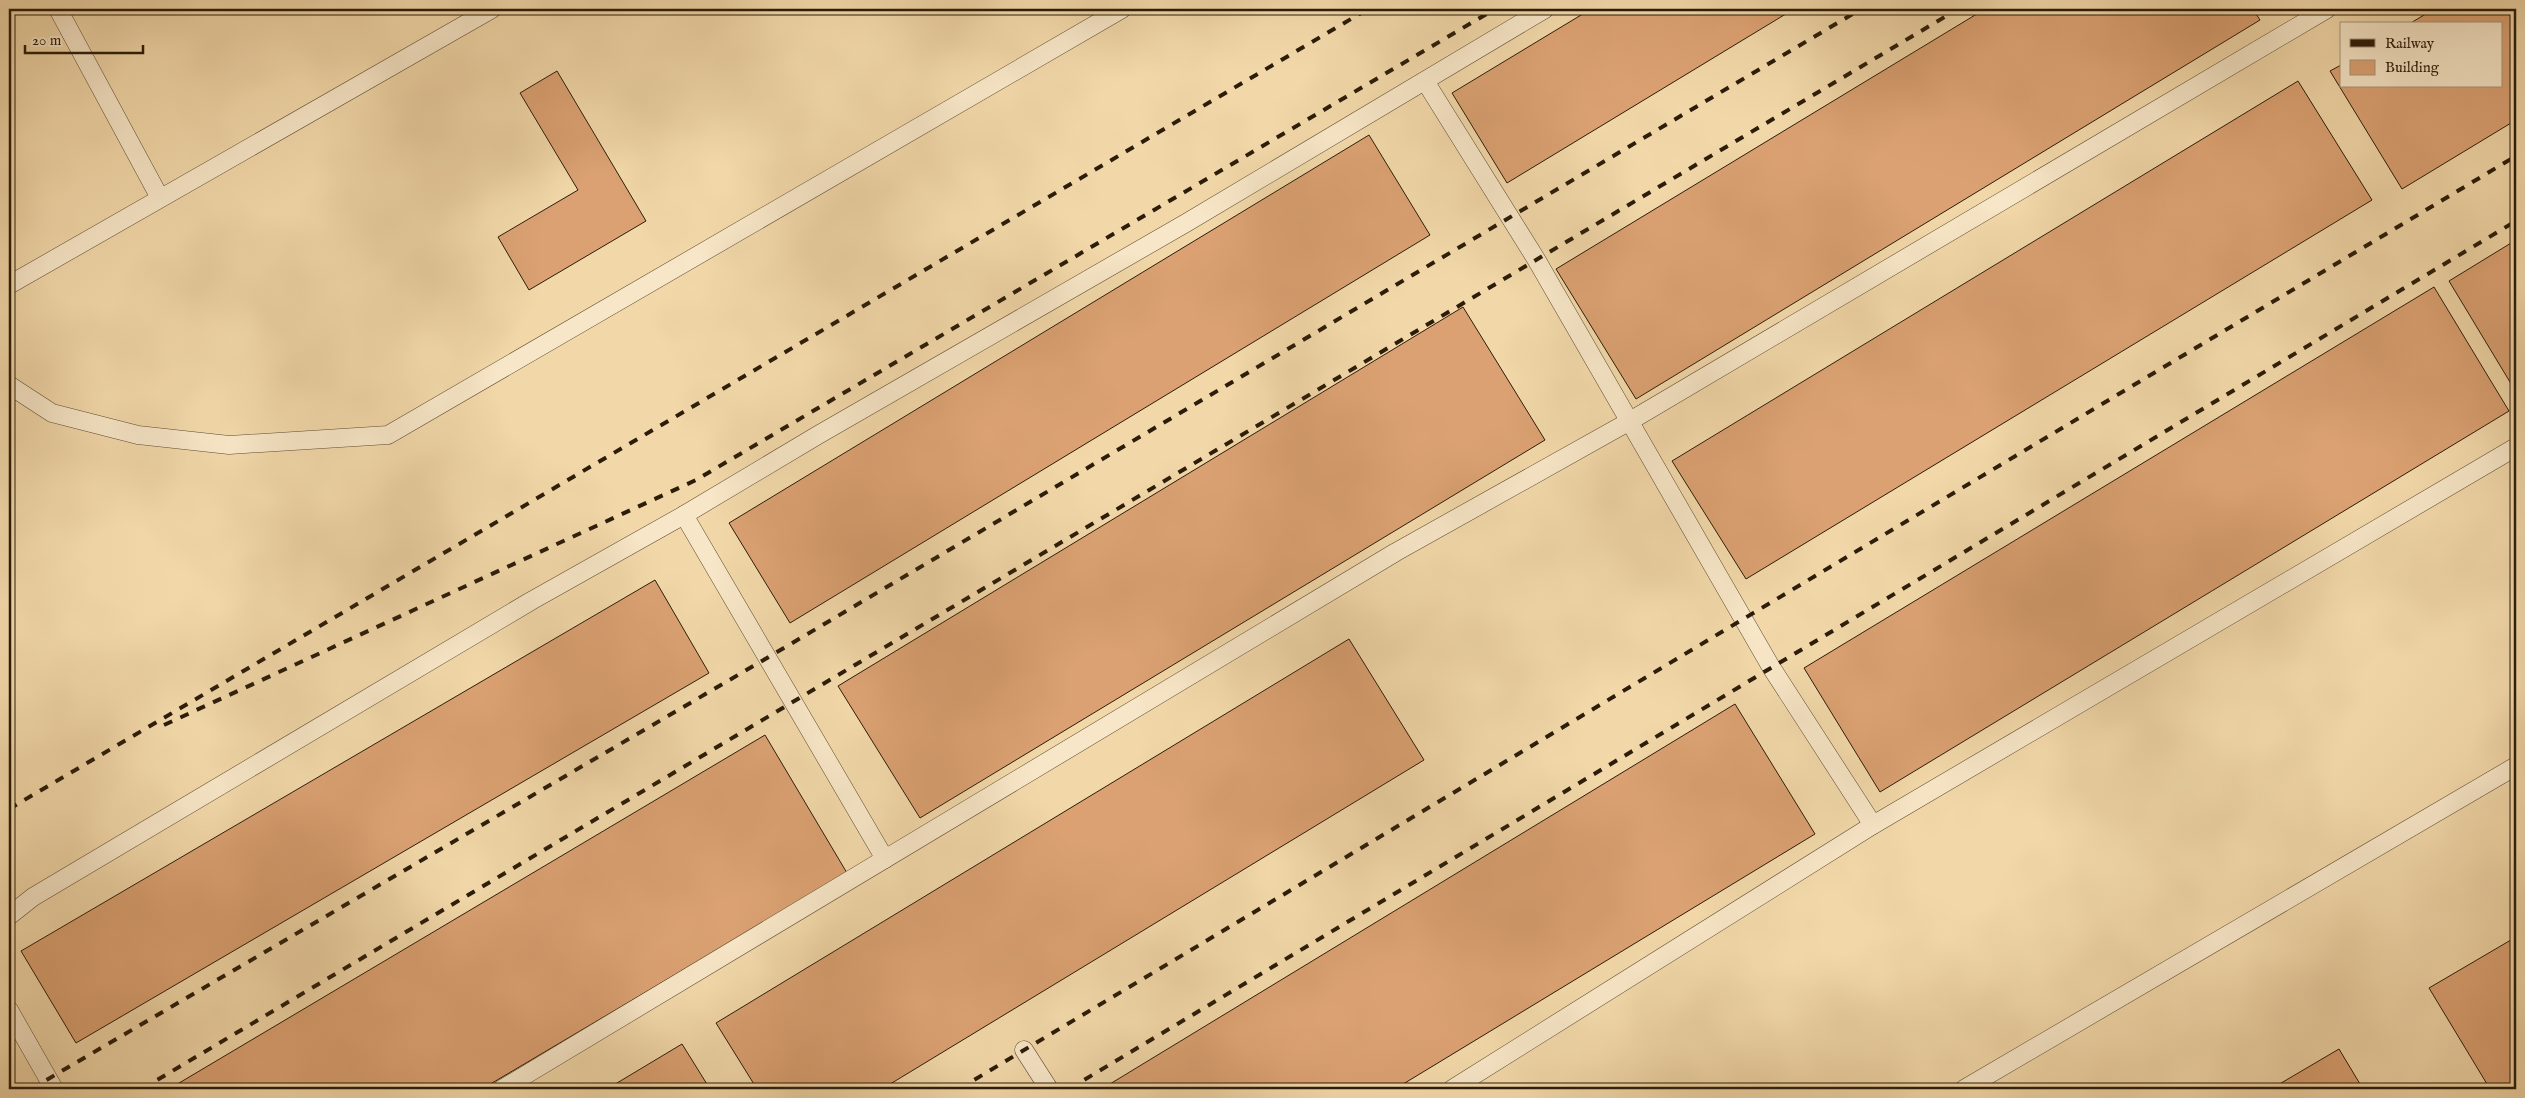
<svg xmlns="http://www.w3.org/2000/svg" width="2525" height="1098" font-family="'IM FELL English',serif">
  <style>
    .building { fill: #dba172; stroke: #2c1c09 }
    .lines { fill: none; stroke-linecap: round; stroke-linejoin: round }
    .service-casing { stroke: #5e4b31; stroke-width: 19 }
    .service { stroke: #f7e6c7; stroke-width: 18 }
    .rail { stroke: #2c1c09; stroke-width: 4; stroke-dasharray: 9 9; stroke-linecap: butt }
  </style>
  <rect width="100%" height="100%" fill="#f2d8a9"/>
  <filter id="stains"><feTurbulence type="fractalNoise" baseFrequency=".004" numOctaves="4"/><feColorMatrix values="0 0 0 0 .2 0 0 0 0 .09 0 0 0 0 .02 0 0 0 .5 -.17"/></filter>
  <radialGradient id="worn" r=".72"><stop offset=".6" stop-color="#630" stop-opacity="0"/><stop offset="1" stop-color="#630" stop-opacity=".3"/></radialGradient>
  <g class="building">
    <path d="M1591 9H1794L1507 183 1452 93Z"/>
    <path d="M1985 9H2253L2260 20 1636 399 1556 269Z"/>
    <path d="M2434 9H2516V120L2402 189 2330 71 2341 65V86H2501V24H2409Z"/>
    <path d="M557 71 646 221 529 290 498 237 578 190 520 93Z"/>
    <path d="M2298 81 2372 200 1746 579 1672 461Z"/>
    <path d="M1369 135 1430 235 790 623 729 523Z"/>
    <path d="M2516 240V392L2449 281Z"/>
    <path d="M2434 287 2509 411 1880 792 1804 668Z"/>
    <path d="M1463 307 1545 440 920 818 838 686Z"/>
    <path d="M655 580 709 673 76 1043 21 951Z"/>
    <path d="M1349 639 1424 760 882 1089H757L716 1023Z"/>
    <path d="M1735 704 1815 834 1395 1089H1106L1105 1087Z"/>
    <path d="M765 735 847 873 482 1089H169Z"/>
    <path d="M2516 937V1089H2490L2429 988Z"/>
    <path d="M682 1044 710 1089H607Z"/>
    <path d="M2339 1049 2363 1089H2271Z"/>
  </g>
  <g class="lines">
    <defs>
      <g id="service">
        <path d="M58 9 160 198"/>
        <path d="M1425 81 1536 259 1771 667 1873 825"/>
        <path d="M9 285 492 9"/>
        <path d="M9 385 52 413 138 435 229 445 388 435 1122 9"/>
        <path d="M684 515 885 859"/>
        <path d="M9 916 33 897 531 601 684 515 818 435 1186 223 1545 9"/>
        <path d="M9 1010 54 1089"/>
        <path d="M1024 1050 1049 1089"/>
        <path d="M502 1089 1396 552 1630 421 2327 9"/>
        <path d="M1452 1089 1873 825 2516 447"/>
        <path d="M1964 1089 2516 766"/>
      </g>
    </defs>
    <use href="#service" class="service-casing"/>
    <use href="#service" class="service"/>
    <g class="rail">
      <path d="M164 725 696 480 1495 9"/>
      <path d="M9 809 1368 9"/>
      <path d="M31 1089 767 658 1861 9"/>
      <path d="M142 1089 1958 9"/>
      <path d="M959 1089 2516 156"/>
      <path d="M1069 1089 2516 221"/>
    </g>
  </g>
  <rect width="2525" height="1098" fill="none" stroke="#f2d8a9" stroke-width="30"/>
  <rect x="10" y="10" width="2505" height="1078" fill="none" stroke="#2c1c09" stroke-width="2.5"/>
  <rect x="15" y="15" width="2495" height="1068" fill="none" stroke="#2c1c09"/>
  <rect x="2340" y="22" width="162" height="65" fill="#f7e6c7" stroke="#a6957b"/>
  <rect x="2350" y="39" width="25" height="8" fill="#2c1c09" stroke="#a6957b"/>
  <text x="2385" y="48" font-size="15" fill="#2c1c09">Railway</text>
  <rect x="2350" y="60" width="25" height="15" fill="#dba172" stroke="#a6957b"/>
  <text x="2385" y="72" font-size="15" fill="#2c1c09">Building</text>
  <path d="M25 45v8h118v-8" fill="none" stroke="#2c1c09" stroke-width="2.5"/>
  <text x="32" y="45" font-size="15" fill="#2c1c09" stroke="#f7e6c7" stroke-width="4" paint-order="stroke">20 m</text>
  <rect width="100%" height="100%" filter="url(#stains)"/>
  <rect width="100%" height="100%" fill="url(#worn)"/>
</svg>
